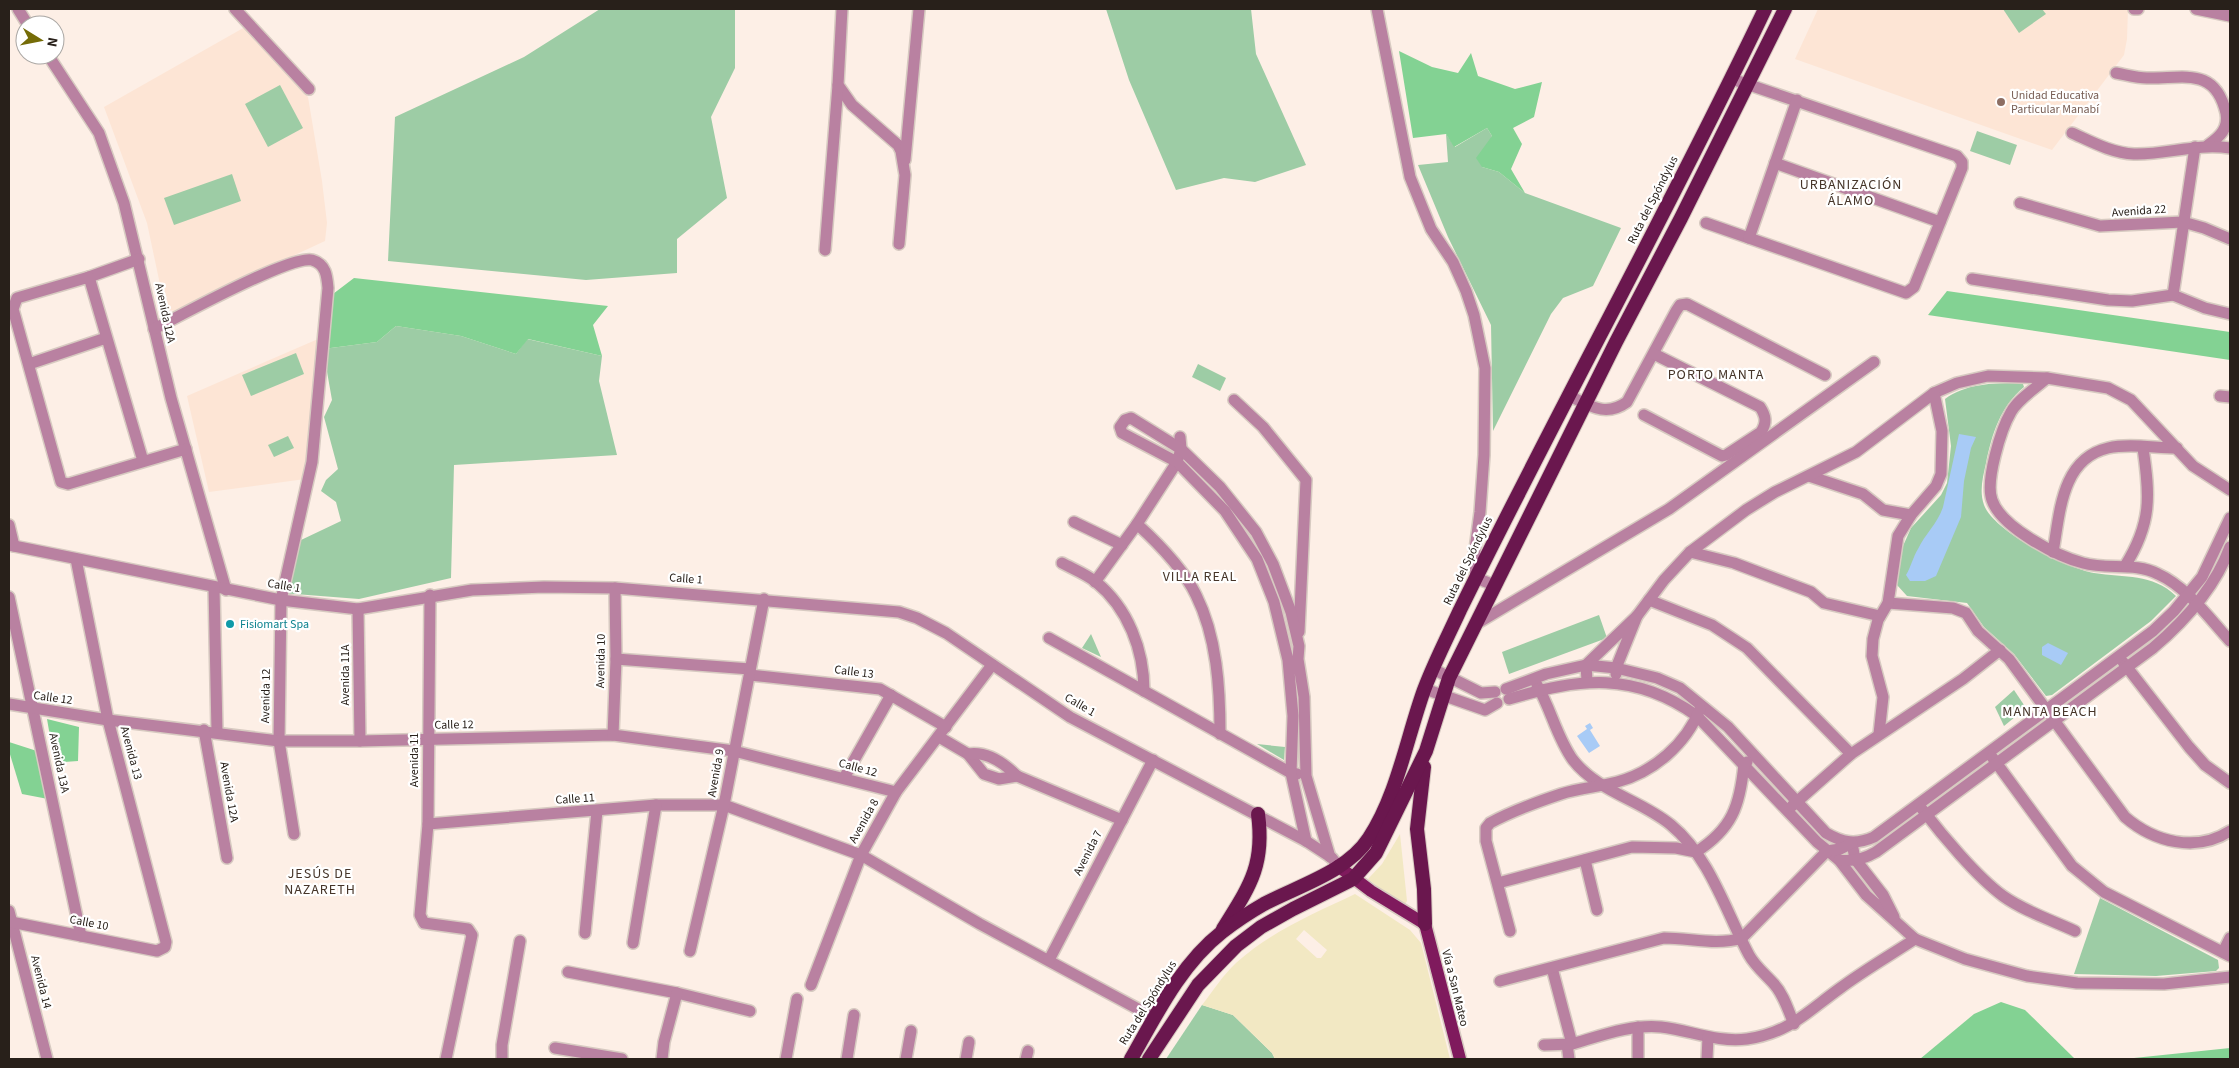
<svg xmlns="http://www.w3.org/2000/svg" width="2239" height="1068" font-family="'Source Sans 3',sans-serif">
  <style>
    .built { fill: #fde5d5 }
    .green { fill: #9dcca5 }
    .forest { fill: #83d293 }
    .sand { fill: #f2e8c3; fill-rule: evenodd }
    .water { fill: #a8cbf6 }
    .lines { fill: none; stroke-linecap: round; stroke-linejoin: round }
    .minor-casing { stroke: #d7cac1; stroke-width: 14 }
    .primary-casing { stroke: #d7cac1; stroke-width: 15 }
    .trunk-casing { stroke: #d7cac1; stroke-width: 16 }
    .minor { stroke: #b981a1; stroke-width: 11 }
    .primary { stroke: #7f1a5d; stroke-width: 12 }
    .trunk { stroke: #6a174e; stroke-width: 14 }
    .education-dot { fill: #8d6e63; stroke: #fff; stroke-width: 2 }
    .culture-dot { fill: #0f9aa8; stroke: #fff; stroke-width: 2 }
    .labels { text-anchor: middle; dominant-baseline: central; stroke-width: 4.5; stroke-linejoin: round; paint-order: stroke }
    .education-label { font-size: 12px; fill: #785e54; stroke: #fff; text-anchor: start }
    .street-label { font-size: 12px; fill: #28201a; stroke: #fff }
    .culture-label { font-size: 12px; fill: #0d838f; stroke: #fff; text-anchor: start }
    .neighbourhood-label { font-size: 14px; letter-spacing: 1px; fill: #463529; stroke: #fff }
  </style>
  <rect width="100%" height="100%" fill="#fdefe6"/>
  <g class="built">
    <path d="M1818 9H2128L2127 39 2124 55 2052 150 1795 59Z"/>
    <path d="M245 27 308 97 322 181 327 223 325 241 174 311 165 308 147 223 104 107Z"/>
    <path d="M318 339 305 479 209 492 187 396Z"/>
  </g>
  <g class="green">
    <path d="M600 9H735V68L711 117 727 198 677 239V273L586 280 388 261 395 117 524 57Z"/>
    <path d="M1106 9H1251L1256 54 1306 165 1255 182 1224 178 1176 190 1129 80Z"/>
    <path d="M2003 9H2042L2046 14 2019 33Z"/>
    <path d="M280 85 303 128 268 147 245 104Z"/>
    <path d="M1487 128 1492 136 1482 167 1499 172 1525 193 1621 228 1593 286 1563 298 1551 314 1493 431 1491 325 1448 237 1418 165 1448 162 1446 134 1455 147Z"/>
    <path d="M1977 131 2017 145 2010 165 1970 151Z"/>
    <path d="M232 174 241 201 174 225 164 198Z"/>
    <path d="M396 326 461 336 516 354 527 339 602 356 599 381 617 455 454 465 451 578 359 599 282 593 301 540 341 521 336 502 321 491 326 480 338 469 324 417 332 400 323 349 377 342Z"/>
    <path d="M296 353 304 374 251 396 242 375Z"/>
    <path d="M1198 364 1226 378 1220 391 1192 377Z"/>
    <path d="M2017 383 2023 384 2024 387C2000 407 1992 434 1986 463 1983 477 1979 491 1984 505 1994 532 2067 568 2094 573 2125 578 2152 573 2176 596L2151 621 2052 695 2046 696 2014 654 1984 627 1967 603 1907 596 1897 585 1903 546 1911 528 1941 495 1947 483 1951 446 1945 399C1965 384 1992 383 2017 383Z"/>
    <path d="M288 436 294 448 274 457 268 445Z"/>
    <path d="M1599 615 1607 638 1509 674 1502 652Z"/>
    <path d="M1091 634 1101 657 1082 648Z"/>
    <path d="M2014 690 2026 708 2004 726 1995 707Z"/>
    <path d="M1257 744 1285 747 1284 760Z"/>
    <path d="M2100 898 2218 960 2219 968 2216 971 2156 976 2074 974Z"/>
    <path d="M1202 1005 1233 1015 1272 1053 1275 1059H1166Z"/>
  </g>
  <g class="forest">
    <path d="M1399 51 1432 67 1458 73 1471 53 1478 76 1515 89 1542 82 1534 117 1513 128 1522 144 1511 169 1525 193 1499 172 1482 167 1476 158 1492 136 1487 128 1454 147 1446 134 1413 138Z"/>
    <path d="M354 278 608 306 593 325 602 356 528 339 516 354 461 336 396 326 377 342 323 349 329 297Z"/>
    <path d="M1947 291 2230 332V360L1928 315Z"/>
    <path d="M47 719 79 727 78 761 64 762 60 760 58 751 52 748Z"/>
    <path d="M9 742 40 752 48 799 22 794 9 751Z"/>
    <path d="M2001 1002 2025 1010 2075 1059H1920L1974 1014Z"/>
    <path d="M2230 1048V1059H2133L2134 1058Z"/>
  </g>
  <g class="sand">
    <path d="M1400 834 1407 901 1405 904 1397 901 1368 879 1382 864Z"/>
    <path d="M1355 894 1410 930 1421 943 1450 1059H1275L1272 1053 1233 1015 1202 1005C1213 991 1223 975 1236 963 1270 932 1313 914 1355 894ZM1304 930 1327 950 1321 958H1317L1296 939Z"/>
  </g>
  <g class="water">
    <path d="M1959 434 1976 437 1971 448 1964 481 1961 517 1936 576 1925 581H1910L1906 575C1911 567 1913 557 1918 549 1925 534 1938 523 1943 507Z"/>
    <path d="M2048 643 2068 653 2061 665 2042 655V647Z"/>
    <path d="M1590 723 1593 728 1590 730 1600 746 1589 753 1577 736 1587 729 1585 726Z"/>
  </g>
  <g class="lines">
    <defs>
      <g id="minor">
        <path d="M18 9 28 25"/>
        <path d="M235 9 309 89"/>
        <path d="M842 9 838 85 852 105 898 145 901 151 905 175 899 244"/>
        <path d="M1377 9 1410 177 1431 229 1453 262 1466 291 1474 315 1485 368 1484 455 1480 512 1474 557 1476 578 1494 585"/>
        <path d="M2134 9H2138"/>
        <path d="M2196 9 2230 16"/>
        <path d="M48 55 99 133 124 203 171 398 226 590"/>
        <path d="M2116 73C2127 75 2137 78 2147 78 2183 79 2215 66 2226 113 2229 128 2220 137 2208 145"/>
        <path d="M2072 133C2092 142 2112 153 2134 154 2167 155 2195 143 2230 148"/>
        <path d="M905 160 919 9"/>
        <path d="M1775 163 1940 222"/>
        <path d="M2020 203 2100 226 2183 222 2204 228 2230 239"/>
        <path d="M1706 223 1906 293 1914 287 1962 168V162L1957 156 1732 79"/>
        <path d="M1749 238 1797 100"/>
        <path d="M825 250 838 85"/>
        <path d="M89 277 139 259"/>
        <path d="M1972 279 2108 300 2132 301 2173 295 2205 308 2230 314"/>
        <path d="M2173 295 2195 147"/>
        <path d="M154 329C180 316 290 255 312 260 326 264 327 276 328 288L312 462 281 600 279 741 294 834"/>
        <path d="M29 364 106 338"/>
        <path d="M2047 378C2036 388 2018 399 2011 412 2001 429 1985 481 1992 500 2001 527 2056 556 2083 563 2108 570 2135 562 2158 574 2187 587 2209 618 2230 641"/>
        <path d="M1568 395C1589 405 1605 418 1627 402L1676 311 1680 305 1687 304 1825 375"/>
        <path d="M2220 396 2230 397"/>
        <path d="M1234 400 1263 427 1306 480 1299 632"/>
        <path d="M1644 415 1722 456 1726 455 1761 432C1767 423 1766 416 1760 407L1654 354"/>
        <path d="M143 461 89 277 17 298 13 309 61 482 68 484 186 449"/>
        <path d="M1809 476 1863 494 1883 510 1911 515"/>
        <path d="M1074 522 1122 545"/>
        <path d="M1137 524C1159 544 1183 568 1196 595 1217 637 1220 688 1220 734"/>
        <path d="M9 525 14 546"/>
        <path d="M9 545 281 600 358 609 472 590 544 587 615 588 899 612 917 618 946 633 1070 717 1306 841 1332 858 1338 866"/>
        <path d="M1690 552 1734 563 1811 592 1824 603 1880 616"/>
        <path d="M2053 552C2060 513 2061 459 2108 448 2129 443 2155 448 2177 448"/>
        <path d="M1062 563C1073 569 1086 574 1096 582 1128 608 1144 650 1144 691"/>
        <path d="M2125 566C2152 523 2150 496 2143 448"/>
        <path d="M1095 582 1137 524 1177 462 1181 449 1180 437"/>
        <path d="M214 587 217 732"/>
        <path d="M430 595 428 824 420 915 424 923 468 929 472 935 446 1059"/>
        <path d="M9 597 81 936"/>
        <path d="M1649 600 1712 625 1747 648 1851 754"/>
        <path d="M1888 603 1953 608 1966 613 1978 631 2009 659 2125 817C2154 842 2196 853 2230 831"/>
        <path d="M358 609 360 741"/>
        <path d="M1637 616 1664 580 1690 552 1746 510 1775 492 1856 452 1934 393 1957 383 1988 376 2047 378 2108 388 2131 400 2193 466 2230 490"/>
        <path d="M1476 624 1669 509 1874 362"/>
        <path d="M1049 638 1291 773 1297 774"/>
        <path d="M616 659 750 669"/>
        <path d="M2123 662 2189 747 2205 765 2230 783"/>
        <path d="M1433 669 1481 693 1495 692"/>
        <path d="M750 675 880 689 946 727"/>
        <path d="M1587 681 1586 665 1637 616 1616 668V674"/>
        <path d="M1537 685C1551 709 1557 738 1573 760 1598 792 1641 800 1671 825 1710 857 1726 912 1749 955 1755 966 1765 974 1774 984 1784 995 1788 1010 1794 1024"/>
        <path d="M1425 689 1485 710 1497 703"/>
        <path d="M1506 689 1546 674 1586 665 1616 668 1657 678 1680 688 1728 727 1826 833C1843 843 1856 845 1874 837L2153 631 2174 611 2202 577 2230 518"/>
        <path d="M1509 699C1580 678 1634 671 1697 716L1817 842 1839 860 1866 895 1915 939 1965 959 2027 976 2077 983 2164 984 2230 977"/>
        <path d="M9 704 108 720 279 741H360L613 735 734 751 896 792"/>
        <path d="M204 730 227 858"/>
        <path d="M1879 734 1883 697 1872 656 1873 639 1878 620 1888 603 1898 536 1911 515 1936 486 1941 474 1942 431 1934 393"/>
        <path d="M613 735 616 659 615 588"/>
        <path d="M939 737 968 754 984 774 999 779 1017 776 1122 820"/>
        <path d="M968 754C987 751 1003 762 1017 776"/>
        <path d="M1992 757 2072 866 2104 892 2230 956"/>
        <path d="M844 778 891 695"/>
        <path d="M1792 806 1851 754 1963 679 2000 650"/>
        <path d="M1922 809C1942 835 1977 877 2003 896 2024 911 2051 920 2075 931"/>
        <path d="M428 824 656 805H724L861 855 980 924 1155 1018"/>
        <path d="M1306 841 1291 773 1293 716 1288 660 1274 602 1257 559 1225 511 1177 462 1122 433 1120 427 1125 420 1131 418 1181 449 1220 487 1256 532 1273 564 1291 612 1299 646 1298 659 1304 697 1306 776 1330 857"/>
        <path d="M1852 843 1855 859 1883 895 1894 917"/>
        <path d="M1585 860 1597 910"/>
        <path d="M1839 860C1852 862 1864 859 1876 852L2153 648C2186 620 2215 588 2230 547"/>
        <path d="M1498 883 1632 847 1676 848 1696 852C1732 829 1740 806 1744 764L1747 762"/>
        <path d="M9 911 47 1059"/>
        <path d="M11 922 157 951 165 947 166 942 108 720 76 559"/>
        <path d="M1510 931 1486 841V828L1490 823C1512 811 1537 802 1561 794 1579 788 1599 787 1617 782 1654 772 1686 744 1700 709"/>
        <path d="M585 933 597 811"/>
        <path d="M633 943 656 805"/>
        <path d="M690 951 724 805 764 599"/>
        <path d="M2223 952 2230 938"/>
        <path d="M1049 960 1153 760"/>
        <path d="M1552 968 1572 1044C1600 1036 1631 1024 1661 1027 1689 1030 1718 1043 1747 1039 1789 1033 1807 1012 1839 989 1863 971 1889 956 1915 939"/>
        <path d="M568 972 677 993 750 1011"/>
        <path d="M1500 981 1664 938C1691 938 1716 946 1742 938L1827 851 1840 849 1852 843"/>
        <path d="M811 985 861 855 896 792 992 665"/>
        <path d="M1567 1044 1569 1059"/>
        <path d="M1544 1045 1572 1044"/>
        <path d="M555 1048 622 1059"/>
        <path d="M1638 1057V1027"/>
        <path d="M502 1059V1045L520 941"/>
        <path d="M662 1059 664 1042 677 993"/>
        <path d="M786 1059 797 999"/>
        <path d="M847 1059 854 1015"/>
        <path d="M906 1059 911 1031"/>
        <path d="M966 1059 969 1042"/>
        <path d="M1026 1059 1028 1051"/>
        <path d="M1707 1059 1708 1037"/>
      </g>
      <path id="primary" d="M1338 866 1371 891 1425 924 1460 1059"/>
      <g id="trunk">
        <path d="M1424 767 1417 829 1424 889 1425 924"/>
        <path d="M1223 929C1249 887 1265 866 1258 814"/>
        <path d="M1131 1059C1156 1015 1181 964 1222 932 1235 922 1250 912 1264 904 1298 886 1347 872 1369 838 1397 796 1407 737 1424 690 1434 663 1448 636 1460 610 1559 408 1668 212 1765 9"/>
        <path d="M1149 1059 1198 985 1236 946 1261 927 1293 909 1353 879 1376 853 1426 751 1449 678 1616 342 1681 218 1785 9"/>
      </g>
    </defs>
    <use href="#minor" class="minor-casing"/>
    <use href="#primary" class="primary-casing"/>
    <use href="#trunk" class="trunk-casing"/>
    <use href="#minor" class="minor"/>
    <use href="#primary" class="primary"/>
    <use href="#trunk" class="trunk"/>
  </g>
  <circle class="education-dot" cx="2001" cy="102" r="5"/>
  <circle class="culture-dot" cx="230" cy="624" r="5"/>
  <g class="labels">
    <g class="education-label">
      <text x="2011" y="95">Unidad Educativa<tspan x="2011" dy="14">Particular Manabí</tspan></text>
    </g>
    <g class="street-label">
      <text transform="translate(1653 200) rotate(-63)">Ruta del Spóndylus</text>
      <text transform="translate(2139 211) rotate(-4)">Avenida 22</text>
      <text transform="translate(165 313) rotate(78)">Avenida 12A</text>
      <text transform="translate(1468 561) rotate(-64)">Ruta del Spóndylus</text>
      <text transform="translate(686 579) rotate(4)">Calle 1</text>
      <text transform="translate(284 586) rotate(9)">Calle 1</text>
      <text transform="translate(601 661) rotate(-89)">Avenida 10</text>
      <text transform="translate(854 672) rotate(7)">Calle 13</text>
      <text transform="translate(345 675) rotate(-90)">Avenida 11A</text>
      <text transform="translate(266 696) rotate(-89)">Avenida 12</text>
      <text transform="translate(53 698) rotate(8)">Calle 12</text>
      <text transform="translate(1080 705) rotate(30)">Calle 1</text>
      <text transform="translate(454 725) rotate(-1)">Calle 12</text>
      <text transform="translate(131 753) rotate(75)">Avenida 13</text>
      <text transform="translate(414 760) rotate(-90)">Avenida 11</text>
      <text transform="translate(59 763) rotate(78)">Avenida 13A</text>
      <text transform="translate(858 768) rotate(15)">Calle 12</text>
      <text transform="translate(716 773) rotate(-80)">Avenida 9</text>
      <text transform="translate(229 792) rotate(80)">Avenida 12A</text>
      <text transform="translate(575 799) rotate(-4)">Calle 11</text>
      <text transform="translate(864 821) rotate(-61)">Avenida 8</text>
      <text transform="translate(1088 853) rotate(-63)">Avenida 7</text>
      <text transform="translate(89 923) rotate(11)">Calle 10</text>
      <text transform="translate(41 982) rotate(76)">Avenida 14</text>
      <text transform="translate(1455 988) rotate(76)">Vía a San Mateo</text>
      <text transform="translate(1148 1003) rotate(-58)">Ruta del Spóndylus</text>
    </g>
    <g class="culture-label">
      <text x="240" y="624">Fisiomart Spa</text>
    </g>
    <g class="neighbourhood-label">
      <text x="1851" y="185">URBANIZACIÓN<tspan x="1851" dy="16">ÁLAMO</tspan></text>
      <text x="1716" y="375">PORTO MANTA</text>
      <text x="1200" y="577">VILLA REAL</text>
      <text x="2050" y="712">MANTA BEACH</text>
      <text x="320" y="874">JESÚS DE<tspan x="320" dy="16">NAZARETH</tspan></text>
    </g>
  </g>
  <rect width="2239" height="1068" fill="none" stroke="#28201a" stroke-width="20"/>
  <g transform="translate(40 40) rotate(100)"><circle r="24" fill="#ffffff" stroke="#a9a6a3"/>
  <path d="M0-4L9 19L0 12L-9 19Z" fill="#756c07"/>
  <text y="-8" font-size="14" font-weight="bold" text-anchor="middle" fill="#28201a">N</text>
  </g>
</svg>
